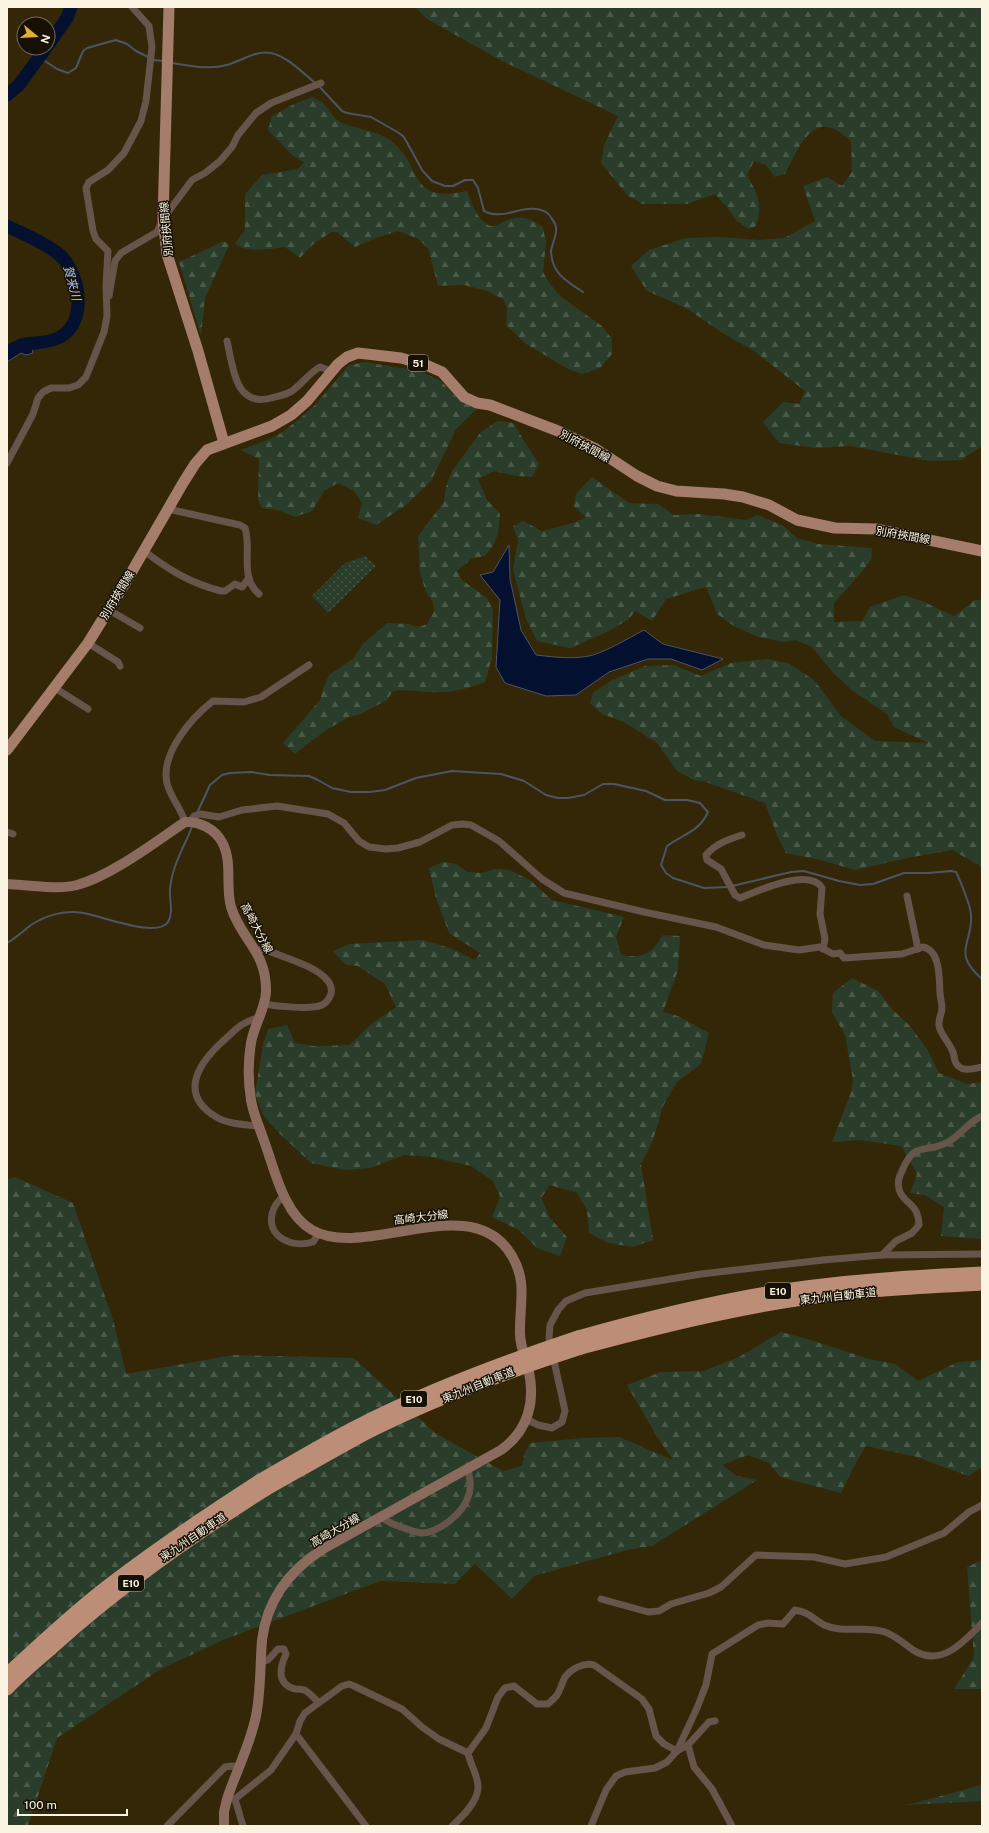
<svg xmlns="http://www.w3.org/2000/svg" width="989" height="1833" font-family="'Public Sans','Noto Sans JP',sans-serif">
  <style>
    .grass { fill: url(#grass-dots) }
    .forest { fill: url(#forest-firs) }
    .water { fill: #031030; stroke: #4d5465 }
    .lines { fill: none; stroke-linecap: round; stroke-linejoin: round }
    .stream { stroke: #4d5465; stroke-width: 2 }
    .river { stroke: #031030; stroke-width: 13 }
    .street { stroke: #67544a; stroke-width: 7 }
    .secondary { stroke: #8a6b5d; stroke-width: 10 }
    .primary { stroke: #a57d6a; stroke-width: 11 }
    .highway { stroke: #bd8e77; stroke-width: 13 }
    .highway-bridge { stroke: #bd8e77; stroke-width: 13 }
    .labels { text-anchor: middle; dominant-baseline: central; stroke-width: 3; stroke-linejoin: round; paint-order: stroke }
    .shield { fill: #161005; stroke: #b6b0a0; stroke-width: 1 }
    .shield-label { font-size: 10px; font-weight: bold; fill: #fbf4e2 }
    .street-label { font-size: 11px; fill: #fbf4e2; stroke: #161005 }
    .water-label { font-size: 12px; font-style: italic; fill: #a8c3f5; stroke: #161005 }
  </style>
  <defs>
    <pattern id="grass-dots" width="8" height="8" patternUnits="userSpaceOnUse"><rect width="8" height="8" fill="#2a3d2a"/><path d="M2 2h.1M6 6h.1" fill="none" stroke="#4a5a49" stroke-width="1.8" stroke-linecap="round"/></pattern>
    <pattern id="forest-firs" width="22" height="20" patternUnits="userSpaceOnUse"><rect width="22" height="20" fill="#2a3d2a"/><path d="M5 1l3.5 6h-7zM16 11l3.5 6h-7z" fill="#4a5a49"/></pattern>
  </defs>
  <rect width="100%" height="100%" fill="#332707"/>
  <path class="grass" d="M365 556 376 566 328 613 312 596 345 563Z"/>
  <g class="forest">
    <path d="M415 7H982V446L961 460 929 461 851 446 815 448 779 443 763 422 783 402 799 404 805 391 754 351 721 332 686 308 647 291 631 266 649 250 686 238 720 237 759 240 784 238 815 221 803 186 827 177 842 186 852 172 851 142C847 138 842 133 836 130 809 115 795 156 785 174L775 177 766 165 754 161 747 175C758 195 763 204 756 226L748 229 736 220 726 206 715 194 687 204H642L627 195 601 163 604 145 618 116 502 61 427 19Z"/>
    <path d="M313 97C316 99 320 101 323 103 330 110 333 119 342 123 358 130 377 130 391 141 424 166 406 204 467 191 470 198 472 207 477 214 494 238 499 219 517 218 528 217 534 222 543 227L546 243 543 272 550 284 561 297 602 326 612 339V354L600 368 582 374 568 369 526 344 506 325 507 308 503 299 487 291 464 285 438 286 428 248 417 238 398 231 376 238 355 247 337 232H331L311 246 300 258 285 247C270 249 248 253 235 244L245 230V194L262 175 298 169 304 162 293 156 268 130 272 116 296 103Z"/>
    <path d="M224 241 229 245 205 298 201 336 179 262Z"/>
    <path d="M365 362 420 371 441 381 459 400 477 409 456 429 431 481 406 505 376 525 358 518 362 503 354 491 338 483 324 491 312 511 295 517 278 510 262 508 258 500 259 459 241 450 277 436 298 420 315 405 349 365Z"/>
    <path d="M498 421 513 423 539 464 532 477 516 476 494 471 478 479 487 500 500 514 498 533 493 546 485 556 471 559 457 571 462 580 487 598 493 610 492 658 485 682C468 689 449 693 430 692 417 691 406 689 393 691L387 700 361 714 349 717 326 730 295 754 283 743 320 700 323 689 329 675 353 659 363 644 387 623 407 624 419 627 427 624 434 612 433 602 426 592 420 573 418 536 444 502 446 487 452 471 463 456 480 433Z"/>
    <path d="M592 477 629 503 658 504 674 515 699 514 746 520 757 515 782 525 797 538 818 544 872 548 871 560 860 574 834 603V622L862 621 870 607 904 595 924 602 954 616 975 600H982V870L979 865 952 850 907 858 855 870 821 860 786 853 777 835 765 803 706 782 694 780 677 771 657 743 624 722 602 714 590 703 593 693 612 680 645 666 674 665 701 676 731 663 766 659 788 663 814 680 841 716 875 741 928 743 894 727 887 714 853 691 833 673 812 647 796 640 784 642 758 637 734 626 717 614 706 587 666 599 652 621 635 611 629 619 609 631 570 648 537 641 526 619 513 570 518 540 513 526 523 521 542 531 576 522 586 517 574 507 576 494Z"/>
    <path d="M443 862 456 864 467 872 482 873 495 869 510 870 531 881 552 900 624 917 616 937 621 955C644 959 651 954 663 935L680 936 678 970 663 1012 678 1016 709 1033 701 1064 677 1082 663 1106 653 1140 641 1164 653 1240 633 1247 608 1243 589 1233 587 1210 577 1193 550 1185 541 1198 550 1218 567 1237 560 1256 537 1248 519 1230 492 1217 500 1196 493 1181 471 1166 431 1157 405 1155 370 1168 345 1170 311 1163 278 1132 263 1115 255 1094 263 1044 268 1029 287 1025 295 1043 314 1046 350 1045 371 1024 396 1007 385 984 358 966 346 965 333 951 350 944 423 940 450 948 475 960 480 953 449 933 436 898 429 868Z"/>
    <path d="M852 978 878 991 892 1009 910 1026 927 1049 939 1073 967 1084 982 1082V1239L941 1236 944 1207 925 1195 910 1193 917 1174 901 1146 860 1140 832 1142 851 1092 853 1080 845 1035 832 1012 833 993Z"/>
    <path d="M15 1177 73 1203 114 1323 126 1374 233 1355 354 1358 435 1433 503 1471 522 1466 525 1452 530 1443 583 1438 619 1437 673 1460 656 1435 627 1385 661 1372 704 1371 739 1357 781 1332 814 1341 869 1359 895 1364 918 1381 958 1362 982 1360V1467L968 1476 917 1457 866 1446 854 1466 841 1493 780 1477 769 1463 748 1455 722 1465 737 1476 757 1480 652 1546 627 1550 534 1576 512 1599 475 1564 455 1584 380 1581 223 1640 161 1669 57 1738 28 1826H7V1179Z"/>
    <path d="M982 1560V1689H954L974 1657 967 1567Z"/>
    <path d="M982 1785V1801L907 1805Z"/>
  </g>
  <g class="water">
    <path d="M30 341 33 353 26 355 21 353 7 362V347Z"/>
    <path d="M509 545 510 579 521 630 536 655C554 657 575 660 593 655 611 649 627 639 644 630L663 644 723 659 702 670 671 659H648L609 672 576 695 546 696 505 683 496 667 500 600 480 575 493 572Z"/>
  </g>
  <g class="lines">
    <g class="stream">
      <path d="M39 57 57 69 68 73 76 68 83 51 87 48 116 40 127 44 136 51 154 60 163 61"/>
      <path d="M172 63C190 66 209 70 227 65 241 61 256 50 271 53 288 57 302 72 315 83"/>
      <path d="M318 85 342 111 347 113 371 117 399 133 404 137 422 170 432 181 445 186H453L465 180H473L478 188 484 211C505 222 525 201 546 212 549 214 551 217 552 219 561 230 553 239 551 251 551 254 552 259 553 263 557 276 572 285 583 292"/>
      <path d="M197 813 210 785 222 775 230 773 251 772 270 775 309 776 318 780 332 788 351 792H370L385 790 416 778 452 771 501 774 524 781 546 795 558 798H568L584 795 603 784H614L646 791 665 800H687L700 803 708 812C699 832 683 834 667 846L661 865 666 873 673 878 704 888 728 887"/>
      <path d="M732 886 791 872 804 871 839 881 860 885 873 884 904 873H928L951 871 956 872C960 880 971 907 971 915 973 944 951 952 982 979"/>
      <path d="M7 943C16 938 23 931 31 925 46 915 65 910 83 913 99 915 157 939 168 922 174 912 169 900 170 889 172 866 184 847 192 827"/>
    </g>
    <g class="river">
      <path d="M48 45 67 18 71 7"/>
      <path d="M7 95 19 85 46 48"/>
      <path d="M7 226C23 234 41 241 56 252 80 268 89 322 60 337 48 344 33 342 21 345 16 347 11 350 7 353"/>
    </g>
    <g class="street">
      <path d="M109 296 115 261 121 253 157 232 163 219 192 180 205 173 220 161 232 147 238 135 256 113 271 103 321 83"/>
      <path d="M227 341C233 367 235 408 271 398 278 396 286 395 292 391 302 384 309 373 320 367L331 371"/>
      <path d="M7 463 33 414 38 398 43 392 51 388H69L78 385 86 377 104 332 107 316 106 285 108 251 96 239 93 231 86 188 89 182 108 170 124 153 141 121 146 101 152 47 149 26 132 7"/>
      <path d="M168 509 240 525 245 528C252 550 239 577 259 594"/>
      <path d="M144 551C169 570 190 583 221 591H225L235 584 242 587 249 578"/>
      <path d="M109 610 140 628"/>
      <path d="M88 643 118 662 120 666"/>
      <path d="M55 688 88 709"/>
      <path d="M185 822C181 808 170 797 167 783 160 754 192 717 213 701L244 702 261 697 309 665"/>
      <path d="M190 822 194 816 200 814 219 817 242 810 277 806 328 814 344 823 359 841 369 847 386 849 398 848 420 842 452 825 463 824 471 825 499 841 542 879 564 893 644 912 716 927 764 945 799 950 820 947 833 954 840 953 844 958 902 954 923 947C941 951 939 979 940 993 940 997 942 1003 942 1008 942 1014 938 1019 939 1026 941 1035 948 1041 952 1050 954 1053 954 1058 955 1061 959 1073 973 1069 982 1067"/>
      <path d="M7 832 13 834"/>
      <path d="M742 835C729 839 715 844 706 855L707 860 721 869 735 895 740 898C757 891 810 867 822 888L820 914 825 939 823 949"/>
      <path d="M907 896 918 949"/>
      <path d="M256 951 264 949C281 957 315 965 327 980 331 984 332 989 331 994 329 999 327 1003 322 1005 311 1010 276 1006 264 1004"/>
      <path d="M259 1018C240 1022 236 1030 222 1042 196 1066 179 1096 218 1118 229 1124 246 1125 259 1126"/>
      <path d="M284 1196C277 1201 274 1206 272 1214 267 1238 293 1248 313 1242L319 1233"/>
      <path d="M882 1255 896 1241 912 1233 919 1225C918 1201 903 1205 899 1189 897 1182 899 1177 902 1171 915 1139 925 1155 948 1142 961 1135 968 1122 982 1116"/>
      <path d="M526 1419 538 1425 552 1428 562 1422 565 1411 549 1338 550 1325 558 1310 566 1301 585 1293 701 1274 823 1260 882 1255 982 1254"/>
      <path d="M382 1517C389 1523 395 1525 404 1528 409 1530 415 1532 421 1533 439 1533 463 1513 468 1497 472 1488 470 1479 468 1470"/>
      <path d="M601 1599 648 1612 659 1611 671 1604 709 1593 721 1587 756 1555 814 1557 845 1564 886 1557 944 1533 969 1512 982 1505"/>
      <path d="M261 1662 268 1660 278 1649H284L286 1654C280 1667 276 1684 295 1689 298 1689 302 1689 304 1690 309 1692 314 1698 318 1702"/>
      <path d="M296 1734 366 1826"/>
      <path d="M688 1745 694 1767 712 1789 732 1826"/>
      <path d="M227 1799H235L271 1770 296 1734 300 1721 305 1713 342 1686 349 1684 354 1686 402 1709 422 1727 439 1739 468 1753"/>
      <path d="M235 1799 243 1826"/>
      <path d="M167 1826 225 1767 232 1766 238 1767"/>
      <path d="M452 1826C462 1817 478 1802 478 1787 478 1775 470 1764 468 1753L486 1728 498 1697 505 1688 514 1686 537 1704H548C551 1701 555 1698 557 1695 561 1689 562 1682 565 1677 571 1669 584 1662 594 1665L642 1699 649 1709 656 1736 664 1744 677 1751 697 1708 706 1685 712 1654 758 1625 768 1623 783 1624 795 1610C809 1612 813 1619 824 1625 844 1634 865 1625 885 1632 896 1636 903 1643 913 1650 941 1668 964 1642 982 1623"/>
      <path d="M591 1826 606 1790 616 1776 625 1772 655 1768 667 1762 677 1751 688 1745 709 1722 715 1721"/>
    </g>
    <path class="secondary" d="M7 884C27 885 59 890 77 885 111 876 155 842 185 822 199 821 215 829 222 842 233 862 225 885 231 907 241 940 267 951 266 992 265 1010 254 1025 251 1043 248 1061 248 1081 251 1100 253 1113 259 1126 263 1138 271 1159 276 1181 286 1200 292 1212 300 1223 312 1230 366 1261 472 1187 512 1256 527 1281 520 1302 520 1329 519 1342 524 1355 528 1368 536 1400 529 1430 501 1450L323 1549C290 1570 267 1600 262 1640 260 1665 261 1691 256 1716 250 1745 236 1772 227 1799L224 1812V1826"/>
    <g class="primary">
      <path d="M169 7 163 219 167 254 198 351 224 443"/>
      <path d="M7 750 88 643 127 580 183 483 195 464 207 450 272 426 291 415 307 401 338 364 347 357 358 353 401 358 426 365 442 372 464 397 477 403 490 405 558 431 596 449 637 476 657 486 676 491 724 494 743 497 769 505 797 520 835 528 876 529 982 551"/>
    </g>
    <g class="highway">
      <path d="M578 1337C653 1316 729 1297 806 1287 865 1279 923 1276 982 1273"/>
      <path d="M581 1348C656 1328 732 1309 809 1298 866 1290 925 1287 982 1284"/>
      <path d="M7 1674C36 1647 65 1620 96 1595 148 1554 203 1517 259 1481"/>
      <path d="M7 1689C21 1674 37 1661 52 1648 118 1588 190 1538 265 1490"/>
    </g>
    <g class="highway-bridge">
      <path d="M259 1481C292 1462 325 1442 359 1425 430 1389 503 1362 578 1337"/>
      <path d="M265 1490C297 1472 330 1453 363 1435 433 1399 507 1372 581 1348"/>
    </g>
  </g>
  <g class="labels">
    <g class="shield">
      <rect x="408" y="355" width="20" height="16" rx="3"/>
      <rect x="765" y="1283" width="26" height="16" rx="3"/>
      <rect x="401" y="1391" width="26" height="16" rx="3"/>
      <rect x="118" y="1575" width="26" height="16" rx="3"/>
    </g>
    <g class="shield-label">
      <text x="418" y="363">51</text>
      <text x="778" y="1291">E10</text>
      <text x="414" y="1399">E10</text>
      <text x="131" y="1583">E10</text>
    </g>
    <g class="street-label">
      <text transform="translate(166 229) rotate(-95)">別府挾間線</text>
      <text transform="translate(585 446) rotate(28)">別府挾間線</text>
      <text transform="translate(903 535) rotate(10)">別府挾間線</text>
      <text transform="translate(117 595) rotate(-59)">別府挾間線</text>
      <text transform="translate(257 928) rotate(62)">高崎大分線</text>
      <text transform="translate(421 1217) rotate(-7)">高崎大分線</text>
      <text transform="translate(838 1296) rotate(-6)">東九州自動車道</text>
      <text transform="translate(478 1385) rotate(-22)">東九州自動車道</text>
      <text transform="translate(335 1530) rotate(-30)">高崎大分線</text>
      <text transform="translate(193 1537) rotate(-34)">東九州自動車道</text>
    </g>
    <g class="water-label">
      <text transform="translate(72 283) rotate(75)">賀来川</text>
    </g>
  </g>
  <rect width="989" height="1833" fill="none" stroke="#fbf4e2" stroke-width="16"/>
  <g transform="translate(36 36) rotate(108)"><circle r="19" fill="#161005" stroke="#726b5d"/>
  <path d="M0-3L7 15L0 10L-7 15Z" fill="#e3ae35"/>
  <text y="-6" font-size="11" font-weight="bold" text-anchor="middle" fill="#fbf4e2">N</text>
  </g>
  <path d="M18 1809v6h109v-6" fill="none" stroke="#fbf4e2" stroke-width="2"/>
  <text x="24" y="1809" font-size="12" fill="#fbf4e2" stroke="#161005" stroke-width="3" paint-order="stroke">100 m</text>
</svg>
